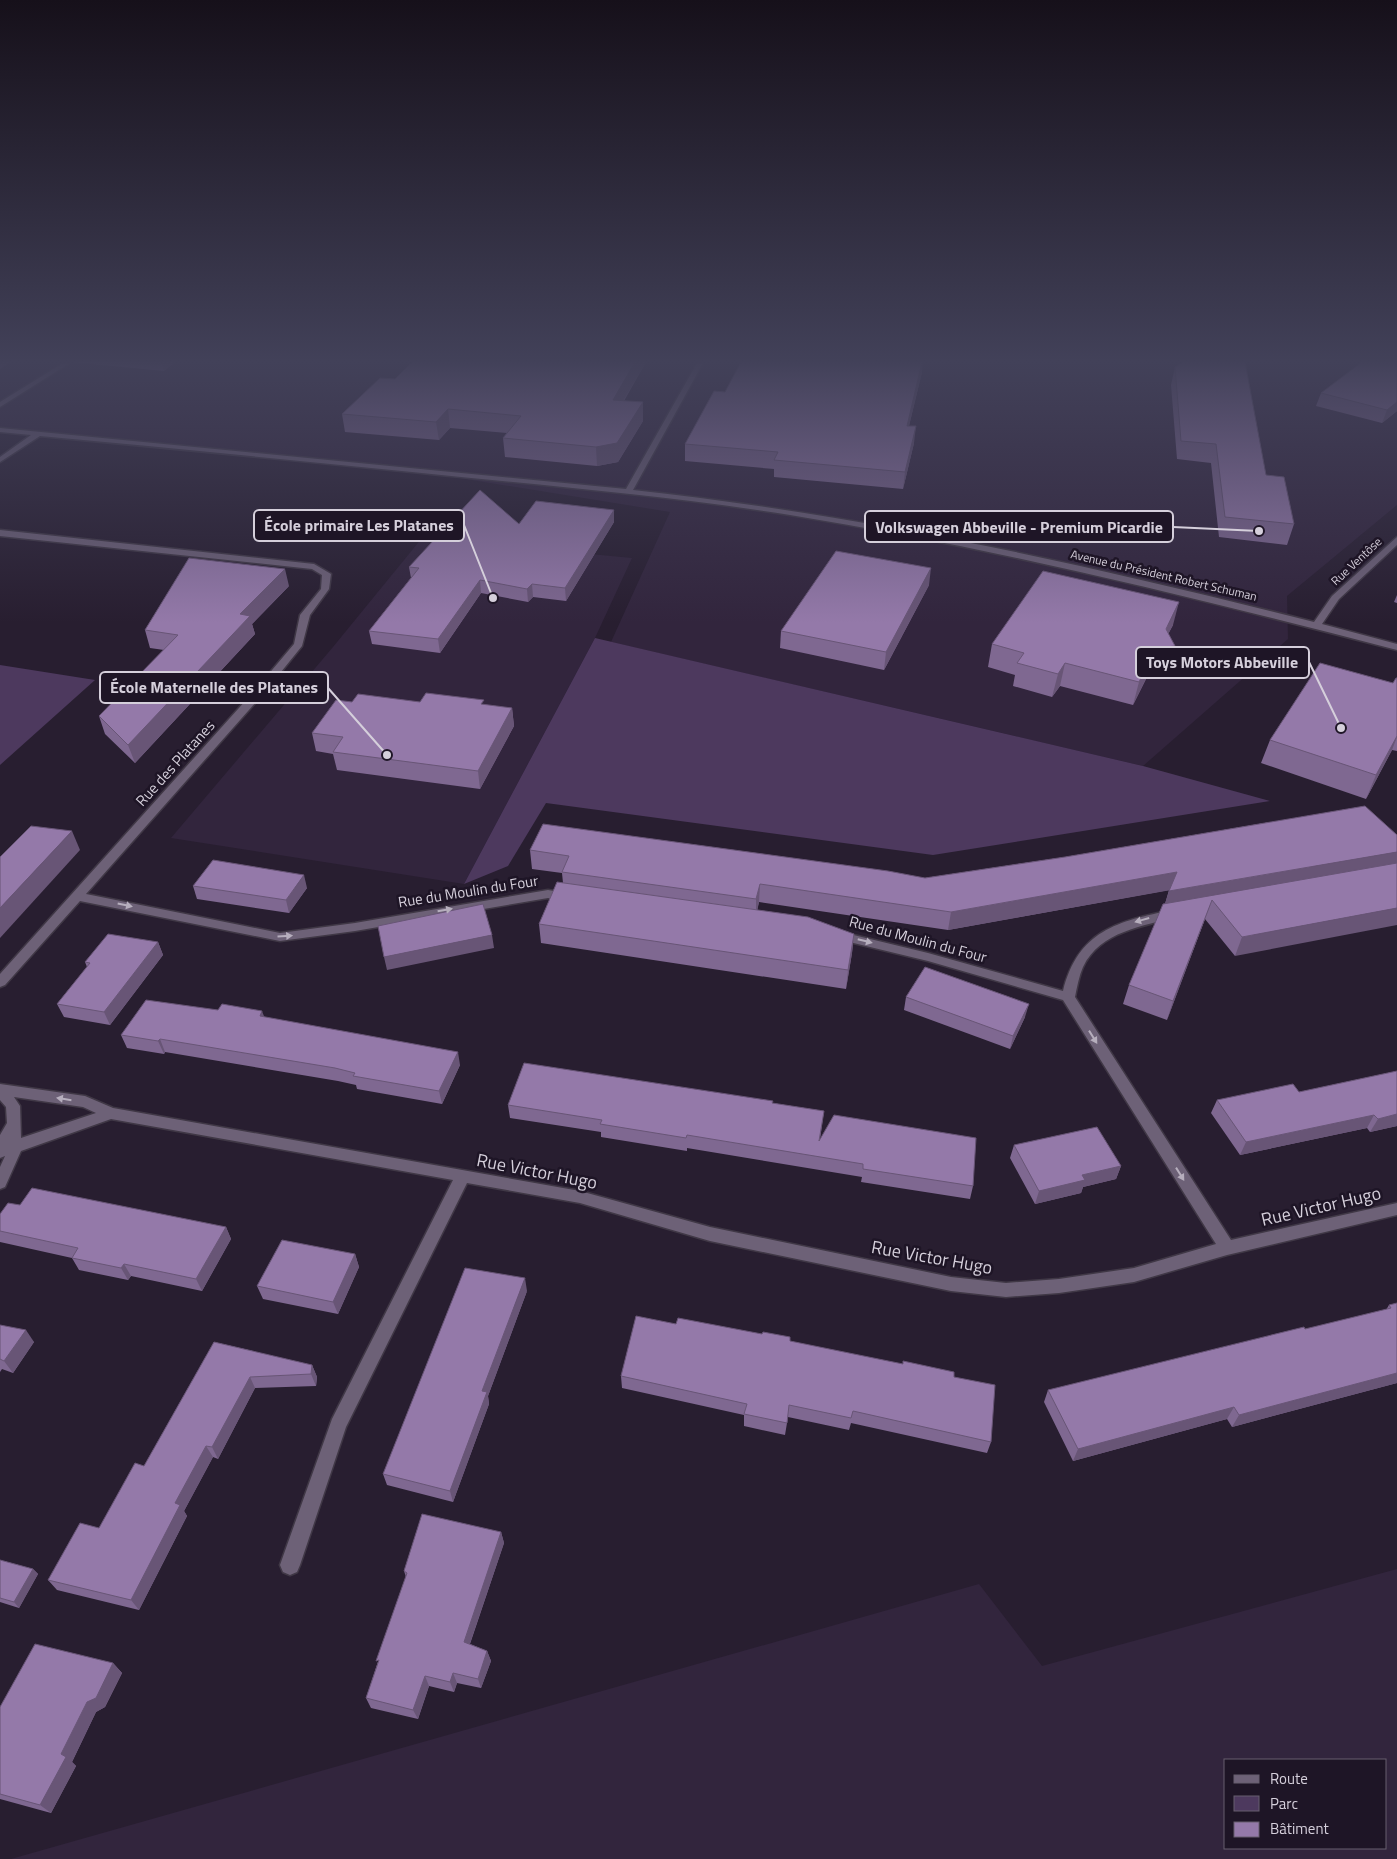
<svg xmlns="http://www.w3.org/2000/svg" width="1397" height="1859" font-family="'Titillium Web',sans-serif">
  <style>
    .built { fill: #32253d; fill-rule: evenodd }
    .green { fill: #4d395e }
    .lines { fill: none; stroke-linecap: round; stroke-linejoin: round }
    .minor-casing { stroke: #403846; stroke-width: 3 }
    .minor { fill: #6d6177; fill-rule: evenodd }
    .wall { fill: #7f6891 }
    .shaded-wall { fill: #685576 }
    .building { fill: #9479a9; stroke: #685576 }
    .oneway { fill: #b6aebd }
    .labels { text-anchor: middle; dominant-baseline: central; stroke-width: 5; stroke-linejoin: round; paint-order: stroke }
    .far-street-label { font-size: 12px; fill: #d5cfdb; stroke: #1e1526 }
    .street-label { font-size: 15px; fill: #d5cfdb; stroke: #1e1526 }
    .near-street-label { font-size: 18px; fill: #d5cfdb; stroke: #1e1526 }
    .leader { fill: none; stroke: #d5cfdb; stroke-width: 2 }
    .callout-dot { fill: #d5cfdb; stroke: #1e1526; stroke-width: 2 }
    .callout { fill: #1e1526; stroke: #d5cfdb; stroke-width: 2 }
    .callout-label { font-size: 16px; text-anchor: middle; font-weight: bold; fill: #d5cfdb }
  </style>
  <rect width="100%" height="100%" fill="#281e30"/>
  <g class="built">
    <path d="M0 363H1397V505L1287 596 1288 639 1143 766 611 642 670 512 447 476 0 432Z"/>
    <path d="M422 538 632 558 595 638 464 884 171 838 333 647Z"/>
    <path d="M1397 1569V1859H11L979 1584 1042 1666ZM1226 1760H1386V1848H1226Z"/>
  </g>
  <g class="green">
    <path d="M595 638 1143 766 1270 801 933 855 546 803 508 866 464 884Z"/>
    <path d="M0 665 95 680 0 765Z"/>
  </g>
  <g class="lines">
    <defs>
      <g id="minor">
        <path d="M63 363H70L0 407V402Z"/>
        <path d="M697 363H703L633 490C864 515 1090 565 1314 622L1332 596 1397 537V545L1339 599 1322 624 1397 644V650C1196 598 995 548 790 515 664 495 538 485 412 472 288 460 164 447 40 436L0 462V457L31 435 0 432V428L626 489Z"/>
        <path d="M0 530 314 564 331 574 329 589 310 615 302 646 264 693 86 894 280 933 355 923 548 890 571 894 573 897 571 900 567 901 548 898 355 931 280 941 80 901 5 985 0 987V974L256 689 294 644 300 615 321 589 322 575 312 569 0 536Z"/>
        <path d="M1173 910 1179 914 1177 917C1144 926 1100 931 1083 967 1079 976 1077 987 1075 997L1231 1240 1397 1203V1215L1227 1255 1134 1282 1059 1293 1006 1297 951 1291 710 1241 580 1203 467 1183 346 1427 300 1565 297 1572 290 1575 283 1572 280 1565 332 1419 453 1180 111 1119 21 1151 5 1187 0 1189V1167L5 1156 0 1158V1135L7 1123 6 1107 0 1100V1084L85 1096 113 1108 580 1191 710 1227 951 1277 1006 1283 1059 1279 1134 1268 1216 1244 1063 1000 928 961 837 939 831 935 837 931 928 953 1063 991C1078 931 1117 921 1173 910ZM14 1097 83 1107 96 1113 21 1138 20 1106Z"/>
      </g>
    </defs>
    <use href="#minor" class="minor-casing"/>
    <use href="#minor" class="minor"/>
  </g>
  <g class="wall">
    <path d="M71 362H175L164 371Z"/>
    <path d="M412 362H646L624 401 643 402V421L618 462 597 466 505 457 503 438 507 433 450 428 439 440 345 432 342 414 395 379Z"/>
    <path d="M1397 362V411L1382 423 1316 406 1321 393Z"/>
    <path d="M1175 367 1266 475 1294 524 1287 545 1219 537 1211 463 1177 459 1171 385Z"/>
    <path d="M922 372 909 426 914 443 903 489 774 477V469L685 461V444Z"/>
    <path d="M614 510V522L566 601 533 597 528 602 481 593 440 653 372 644 369 631 411 578 409 567 519 524Z"/>
    <path d="M929 585 884 670 780 648 781 631Z"/>
    <path d="M289 586 252 624 255 634 135 763 105 734 99 716 164 650 150 648 145 630Z"/>
    <path d="M1397 595V603L1394 602Z"/>
    <path d="M1173 625 1168 634 1175 646 1169 669 1150 671 1133 705 1060 686 1052 697 1013 686 1015 675 988 667 992 644Z"/>
    <path d="M1397 678V751L1392 750 1366 799 1261 763 1270 740 1393 683Z"/>
    <path d="M352 702H420L484 705 512 708 514 726 480 789 337 770 333 754 316 751 312 733Z"/>
    <path d="M1365 806 1235 956 1205 919 1167 1020 1123 1004 1129 985 1165 904 1169 890 948 930 759 902 757 910 854 934 852 953 846 989 541 943 539 924 563 883 562 873 532 869 530 850 925 878 1065 857Z"/>
    <path d="M193 886 307 888 289 913 197 899Z"/>
    <path d="M158 942 163 955 110 1025 64 1017 57 1004 87 967 85 962Z"/>
    <path d="M906 997 1025 1017 1010 1049 904 1010Z"/>
    <path d="M218 1010 264 1017 460 1065 442 1104 357 1089 356 1085 338 1081 165 1052 164 1054 127 1048 121 1035Z"/>
    <path d="M1397 1071V1126L1370 1132 1367 1128 1240 1155 1211 1113 1217 1100 1299 1092Z"/>
    <path d="M772 1103 824 1111 820 1139 973 1186 970 1199 861 1182 862 1177 687 1148V1151L601 1137V1132L510 1118 508 1105Z"/>
    <path d="M1014 1145 1121 1166 1116 1179 1083 1187 1081 1193 1035 1204 1010 1158Z"/>
    <path d="M20 1205 226 1227 231 1239 202 1291 131 1276 128 1280 79 1270 72 1258 0 1242V1214Z"/>
    <path d="M355 1254 359 1267 338 1314 263 1299 257 1286Z"/>
    <path d="M527 1291 488 1396 489 1404 453 1502 387 1485 383 1474Z"/>
    <path d="M1397 1303V1383L1232 1427 1227 1419 1073 1461 1044 1402 1048 1390 1386 1310 1389 1305Z"/>
    <path d="M676 1324 790 1341 954 1377 991 1442 987 1453 851 1423 849 1430 788 1417 785 1435 744 1426V1415L622 1388 621 1376Z"/>
    <path d="M0 1325 34 1342 13 1373 2 1369 0 1372Z"/>
    <path d="M214 1342 312 1365 317 1377 316 1386 255 1388 218 1459 213 1457 184 1511 187 1516 139 1610 57 1590 48 1580 99 1528 144 1466Z"/>
    <path d="M501 1532 504 1543 470 1644 487 1651 491 1661 481 1688 457 1683 454 1692 429 1686 418 1719 371 1708 366 1698 406 1577 404 1571Z"/>
    <path d="M0 1560 33 1569 38 1574 19 1608 0 1602Z"/>
    <path d="M113 1663 122 1673 105 1707 96 1712 72 1762 76 1766 51 1813 0 1799V1707Z"/>
  </g>
  <g class="shaded-wall">
    <path d="M0 362H10L0 369Z"/>
    <path d="M161 362H175L164 371Z"/>
    <path d="M635 362H646L613 418V400Z"/>
    <path d="M922 362H923L922 372 905 442 907 426Z"/>
    <path d="M643 402V421L618 462 597 466 596 447Z"/>
    <path d="M1397 402V411L1382 423 1387 410Z"/>
    <path d="M448 409 450 428 439 440 436 422Z"/>
    <path d="M916 426 914 443 903 489 905 472Z"/>
    <path d="M614 510V522L566 601 565 588Z"/>
    <path d="M931 568 929 585 884 670 886 652Z"/>
    <path d="M285 569 289 586 252 624 255 634 135 763 128 745 240 614Z"/>
    <path d="M480 580 481 593 440 653 438 639Z"/>
    <path d="M532 584 533 597 528 602 527 589Z"/>
    <path d="M1179 602 1173 625 1161 648 1166 629Z"/>
    <path d="M1156 648 1150 671 1133 705 1139 682Z"/>
    <path d="M1065 663 1060 686 1052 697 1058 674Z"/>
    <path d="M512 708 514 726 480 789 478 771Z"/>
    <path d="M1397 736V737L1392 750 1366 799 1376 775Z"/>
    <path d="M72 831 80 850 0 938V908Z"/>
    <path d="M1397 852V869L1212 900 1167 1020 1173 1001 1163 910 1169 891Z"/>
    <path d="M1177 872 1171 890 948 930 951 912Z"/>
    <path d="M304 875 307 888 289 913 286 900Z"/>
    <path d="M760 884 759 902 756 917V899Z"/>
    <path d="M1397 908V925L1235 956 1242 937Z"/>
    <path d="M854 934 852 953 846 989 848 970Z"/>
    <path d="M492 935 494 948 387 970 384 957Z"/>
    <path d="M158 942 163 955 110 1025 104 1012Z"/>
    <path d="M1029 1004 1025 1017 1010 1049 1013 1036Z"/>
    <path d="M262 1011 267 1024 260 1016Z"/>
    <path d="M160 1039 165 1052 164 1054 158 1041Z"/>
    <path d="M458 1052 460 1065 442 1104 439 1091Z"/>
    <path d="M1397 1114V1126L1370 1132 1378 1119Z"/>
    <path d="M1374 1115 1367 1128 1240 1155 1246 1142Z"/>
    <path d="M1121 1166 1116 1179 1083 1187 1081 1193 1035 1204 1039 1191 1082 1175Z"/>
    <path d="M226 1227 231 1239 202 1291 196 1279Z"/>
    <path d="M355 1254 359 1267 338 1314 333 1302Z"/>
    <path d="M124 1264 131 1276 128 1280 121 1268Z"/>
    <path d="M525 1278 527 1291 488 1396 489 1404 453 1502 450 1491 482 1391Z"/>
    <path d="M26 1330 34 1342 13 1373 4 1361Z"/>
    <path d="M312 1365 317 1377 316 1386 311 1374Z"/>
    <path d="M1397 1373V1383L1232 1427 1239 1415Z"/>
    <path d="M250 1377 255 1388 218 1459 212 1447Z"/>
    <path d="M1234 1407 1227 1419 1073 1461 1078 1449Z"/>
    <path d="M206 1446 213 1457 184 1511 187 1516 139 1610 131 1600 175 1503Z"/>
    <path d="M501 1532 504 1543 467 1652 464 1642Z"/>
    <path d="M33 1569 38 1574 19 1608 14 1602Z"/>
    <path d="M487 1651 491 1661 481 1688 478 1679Z"/>
    <path d="M113 1663 122 1673 105 1707 96 1712 72 1762 76 1766 51 1813 40 1805 61 1754 87 1702Z"/>
    <path d="M453 1673 457 1683 454 1692 450 1682Z"/>
    <path d="M425 1676 429 1686 418 1719 413 1710Z"/>
  </g>
  <g class="building">
    <path d="M412 362H635L613 400 643 402 617 443 596 447 503 438 521 416 448 409 436 422 342 414 380 378 395 379Z"/>
    <path d="M741 362H922L907 426H916L905 472 774 460 778 452 685 444 714 391 725 392Z"/>
    <path d="M1183 362H1245L1266 475 1284 477 1294 524 1225 517 1216 444 1181 441 1175 367Z"/>
    <path d="M1362 362H1397V402L1387 410 1321 393Z"/>
    <path d="M480 490 519 524 536 501 614 510 565 588 532 584 527 589 480 580 438 639 369 631 419 568 409 567Z"/>
    <path d="M836 551 931 568 886 652 781 631Z"/>
    <path d="M189 558 285 569 240 614 250 616 128 745 99 716 178 635 145 630Z"/>
    <path d="M1043 571 1179 602 1166 629 1175 646 1156 648 1139 682 1065 663 1058 674 1017 663 1024 653 992 644Z"/>
    <path d="M1320 663 1393 683 1396 678H1397V736L1376 775 1270 740Z"/>
    <path d="M426 693 484 700 481 704 512 708 478 771 333 752 343 737 312 733 336 700 352 702 358 694 420 702Z"/>
    <path d="M1365 806 1397 835V852L1169 891 1177 872 951 912 760 884 756 899 562 872 569 856 530 850 543 824 888 871 925 878 1065 857Z"/>
    <path d="M31 826 72 831 0 908V857Z"/>
    <path d="M213 860 304 875 286 900 193 886Z"/>
    <path d="M1397 863V908L1242 937 1212 900 1173 1001 1129 985 1163 904Z"/>
    <path d="M557 882 808 917 854 934 848 970 539 924Z"/>
    <path d="M483 904 492 935 384 957 378 926Z"/>
    <path d="M108 934 158 942 104 1012 57 1004 90 963 85 962Z"/>
    <path d="M925 967 1029 1004 1013 1036 906 997Z"/>
    <path d="M146 1000 218 1010 222 1004 262 1011 260 1016 458 1052 439 1091 353 1076 355 1073 335 1068 160 1039 158 1041 121 1035Z"/>
    <path d="M524 1063 773 1101 772 1103 824 1111 819 1141 834 1115 976 1138 973 1186 863 1169V1164L687 1135 686 1138 600 1124 602 1120 508 1105Z"/>
    <path d="M1397 1071V1114L1378 1119 1374 1115 1246 1142 1217 1100 1293 1084 1299 1092Z"/>
    <path d="M1097 1127 1121 1166 1082 1175 1085 1180 1039 1191 1014 1145Z"/>
    <path d="M32 1188 226 1227 196 1279 124 1264 121 1268 72 1258 78 1248 0 1231V1214L8 1203 20 1205Z"/>
    <path d="M282 1240 355 1254 333 1302 257 1286Z"/>
    <path d="M465 1268 525 1278 482 1391 487 1392 450 1491 383 1474Z"/>
    <path d="M1397 1303V1373L1239 1415 1234 1407 1078 1449 1048 1390 1304 1327 1305 1329 1391 1308 1389 1305Z"/>
    <path d="M636 1316 676 1324 678 1318 762 1334 763 1332 790 1337V1341L903 1364V1361L954 1372V1377L995 1385 991 1442 853 1411 851 1418 789 1405 787 1423 744 1414 747 1404 621 1376Z"/>
    <path d="M0 1325 26 1330 4 1361 0 1359Z"/>
    <path d="M214 1342 312 1365 311 1374 250 1377 212 1447 206 1446 175 1503 180 1505 131 1600 48 1580 80 1523 99 1528 135 1463 144 1466Z"/>
    <path d="M422 1514 501 1532 464 1642 487 1651 478 1679 453 1673 450 1682 425 1676 413 1710 366 1698 379 1660 376 1661 407 1573 404 1571Z"/>
    <path d="M0 1560 33 1569 14 1602 0 1598Z"/>
    <path d="M35 1644 113 1663 96 1698 87 1702 61 1754 66 1757 40 1805 0 1794V1707Z"/>
  </g>
  <defs><path id="oneway-solid" d="M-6-.8H1V-3.2L6.5 0L1 3.2V.8H-6Z" transform="scale(1.25)"/></defs>
  <g class="oneway">
    <use href="#oneway-solid" transform="translate(125 905) rotate(12)"/>
    <use href="#oneway-solid" transform="translate(445 910) rotate(-10)"/>
    <use href="#oneway-solid" transform="translate(1142 920) rotate(164)"/>
    <use href="#oneway-solid" transform="translate(285 936) rotate(-4)"/>
    <use href="#oneway-solid" transform="translate(865 941) rotate(14)"/>
    <use href="#oneway-solid" transform="translate(1093 1037) rotate(58)"/>
    <use href="#oneway-solid" transform="translate(64 1099) rotate(-171)"/>
    <use href="#oneway-solid" transform="translate(1180 1174) rotate(58)"/>
  </g>
  <linearGradient id="sky" x2="0" y2="1"><stop stop-color="#16101a"/><stop offset="0.58" stop-color="#424159"/><stop offset="1" stop-color="#424159" stop-opacity="0"/></linearGradient>
  <rect width="1397" height="623" fill="url(#sky)"/>
  <g class="labels">
    <g class="far-street-label">
      <text transform="translate(1356 561) rotate(-43)">Rue Ventôse</text>
      <text transform="translate(1164 575) rotate(13)">Avenue du Président Robert Schuman</text>
    </g>
    <g class="street-label">
      <text transform="translate(175 763) rotate(-48)">Rue des Platanes</text>
      <text transform="translate(468 891) rotate(-9)">Rue du Moulin du Four</text>
      <text transform="translate(918 939) rotate(15)">Rue du Moulin du Four</text>
    </g>
    <g class="near-street-label">
      <text transform="translate(537 1171) rotate(11)">Rue Victor Hugo</text>
      <text transform="translate(1321 1206) rotate(-13)">Rue Victor Hugo</text>
      <text transform="translate(932 1257) rotate(10)">Rue Victor Hugo</text>
    </g>
  </g>
  <path class="leader" d="M493 598L464 525M1259 531L1173 527M1341 728L1309 662M387 755L328 688"/>
  <g class="callout-dot">
    <circle cx="493" cy="598" r="5"/>
    <circle cx="1259" cy="531" r="5"/>
    <circle cx="1341" cy="728" r="5"/>
    <circle cx="387" cy="755" r="5"/>
  </g>
  <g class="callout">
    <rect x="254" y="510" width="210" height="31" rx="5"/>
    <rect x="865" y="511" width="308" height="31" rx="5"/>
    <rect x="1136" y="647" width="173" height="31" rx="5"/>
    <rect x="100" y="672" width="228" height="31" rx="5"/>
  </g>
  <g class="callout-label">
    <text x="359" y="531">École primaire Les Platanes</text>
    <text x="1019" y="533">Volkswagen Abbeville - Premium Picardie</text>
    <text x="1222" y="668">Toys Motors Abbeville</text>
    <text x="214" y="693">École Maternelle des Platanes</text>
  </g>
  <rect x="1224" y="1759" width="162" height="90" fill="#1e1526" stroke="#675f6e"/>
  <rect x="1234" y="1775" width="25" height="8" fill="#6d6177" stroke="#675f6e"/>
  <text x="1270" y="1784" font-size="15" fill="#d5cfdb">Route</text>
  <rect x="1234" y="1796" width="25" height="15" fill="#4d395e" stroke="#675f6e"/>
  <text x="1270" y="1809" font-size="15" fill="#d5cfdb">Parc</text>
  <rect x="1234" y="1822" width="25" height="15" fill="#9479a9" stroke="#675f6e"/>
  <text x="1270" y="1834" font-size="15" fill="#d5cfdb">Bâtiment</text>
</svg>
